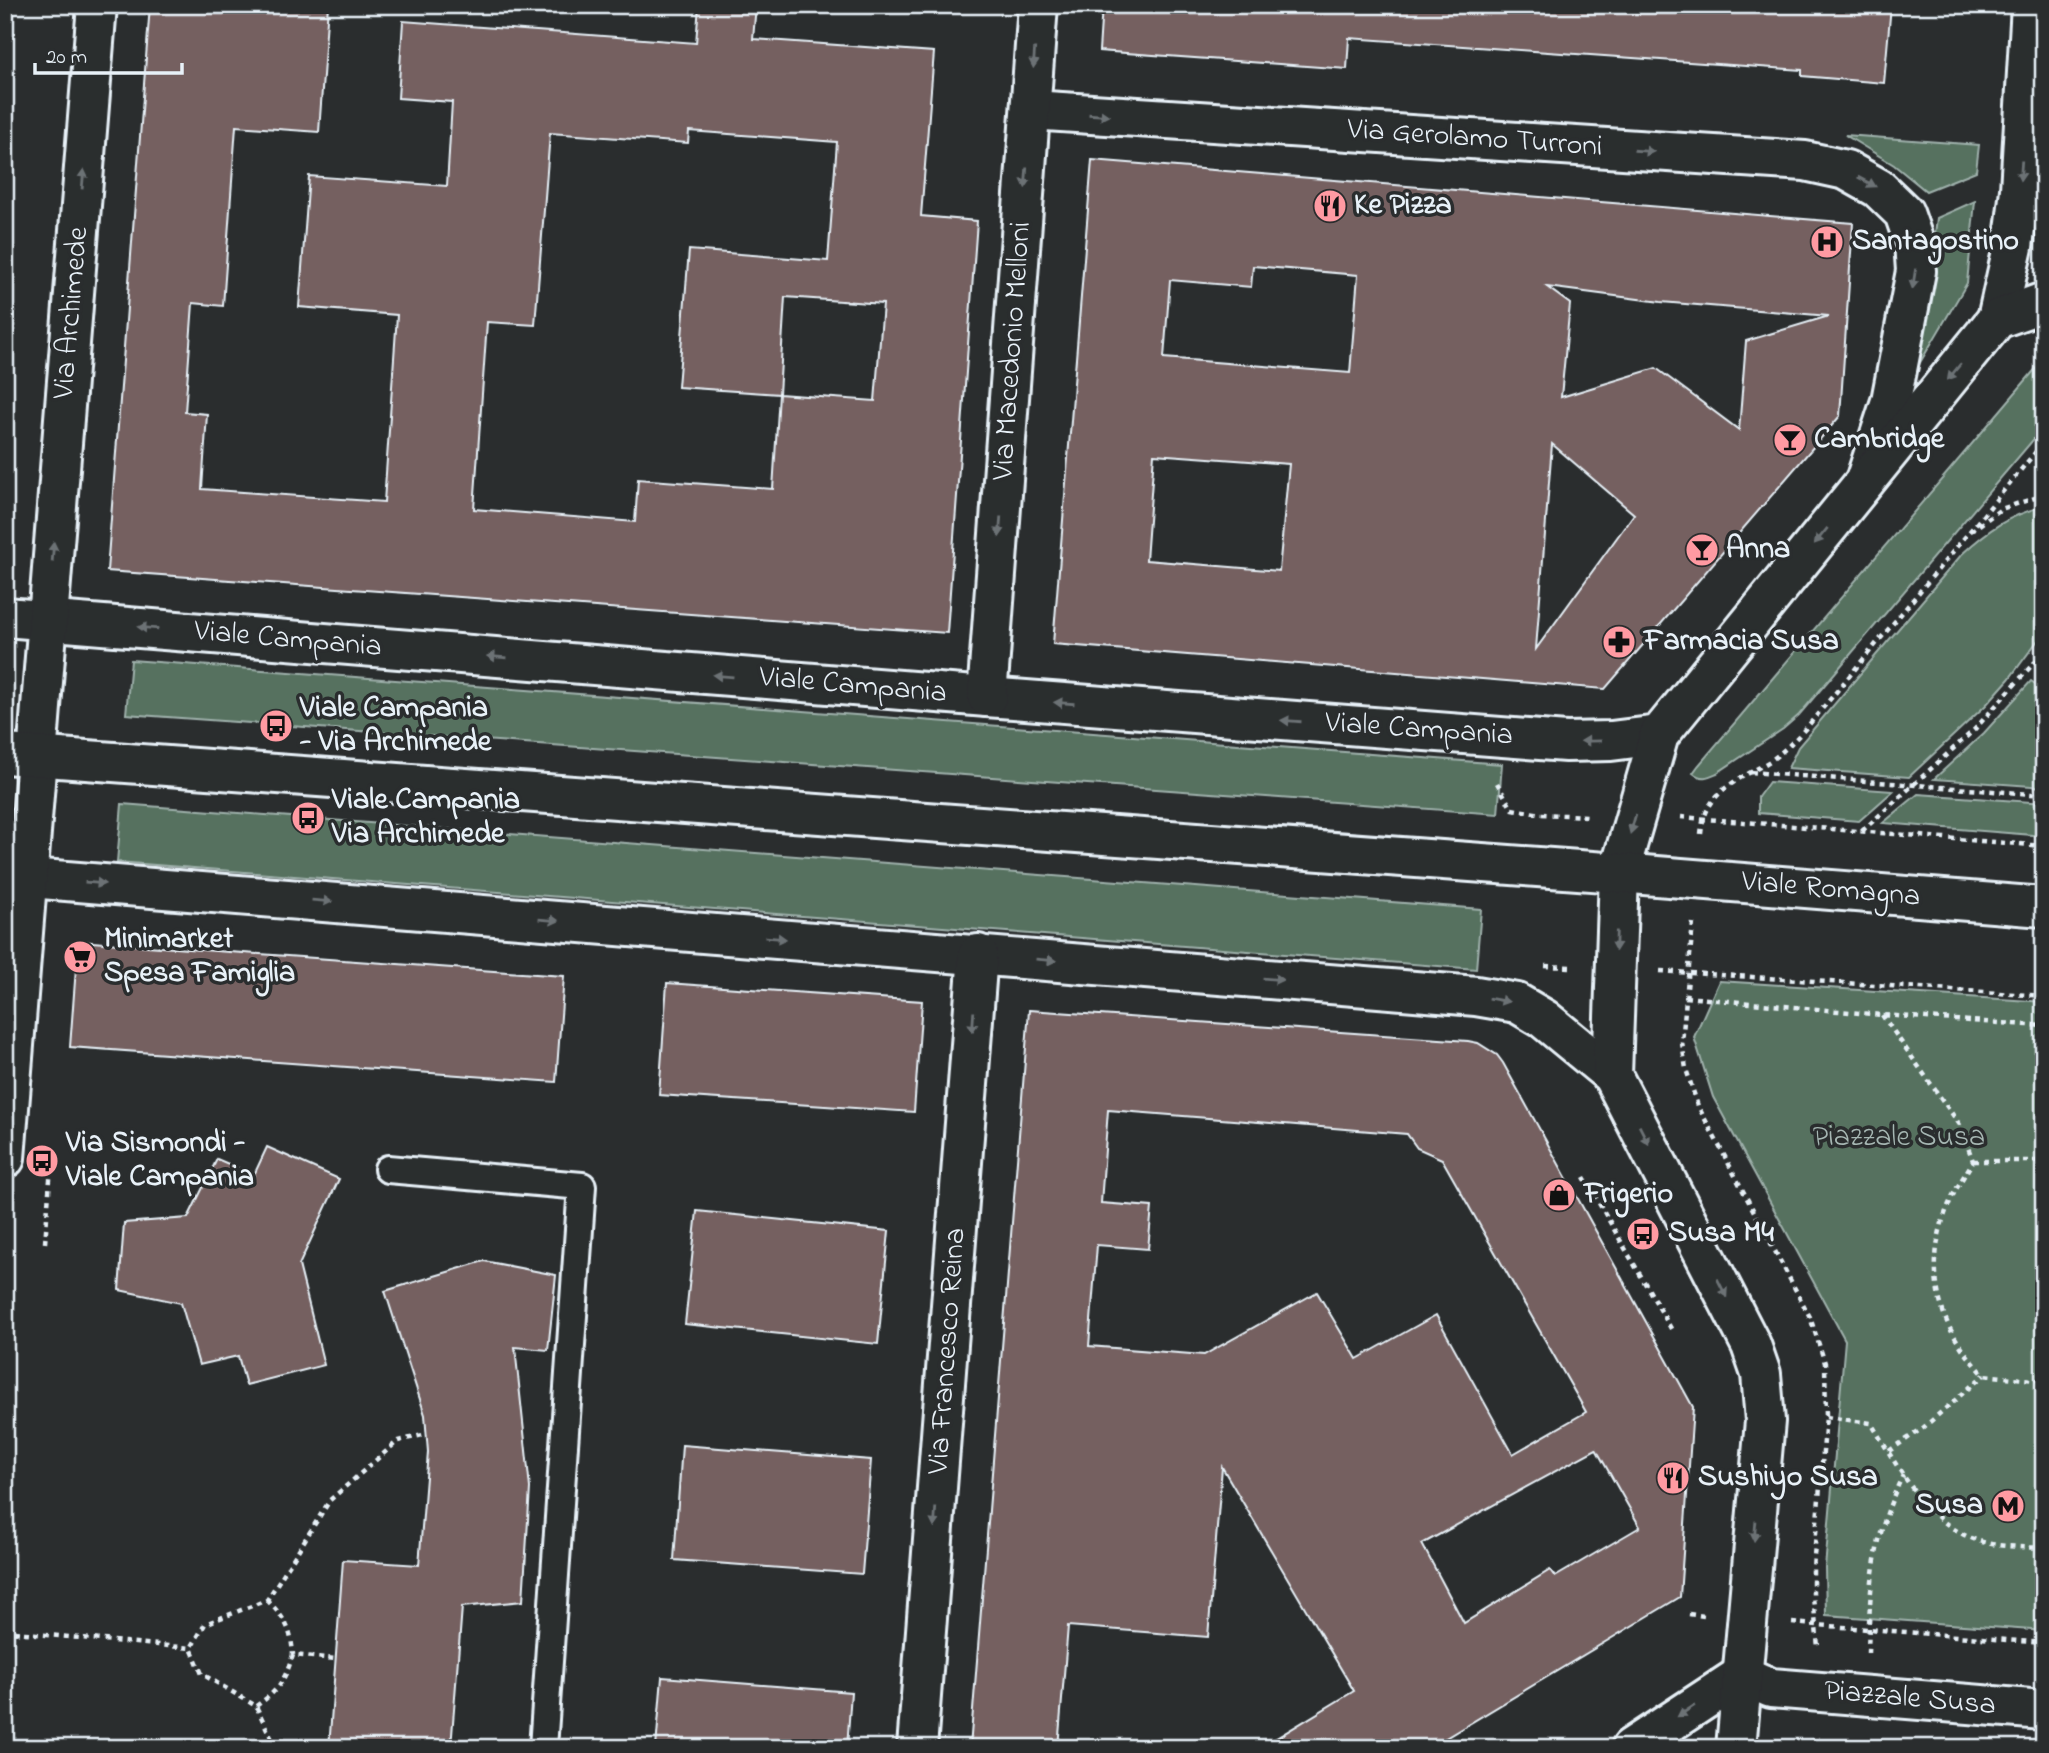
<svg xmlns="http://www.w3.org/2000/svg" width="2049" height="1753" font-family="'Indie Flower',sans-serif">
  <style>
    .green { fill: #56715f; stroke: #9fb1ac; stroke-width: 2 }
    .building { fill: #746160; stroke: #e8f1f8; stroke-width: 2; fill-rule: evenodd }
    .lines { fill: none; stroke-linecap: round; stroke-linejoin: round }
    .service-casing { stroke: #e8f1f8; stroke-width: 32 }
    .minor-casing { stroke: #e8f1f8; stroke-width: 44 }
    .tertiary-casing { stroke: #e8f1f8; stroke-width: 44 }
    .secondary-casing { stroke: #e8f1f8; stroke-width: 44 }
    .path { stroke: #e8f1f8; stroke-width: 4.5; stroke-dasharray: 5 5; stroke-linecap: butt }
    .service { stroke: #2a2d2e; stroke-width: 26 }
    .minor { stroke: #2a2d2e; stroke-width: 38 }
    .tertiary { stroke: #2a2d2e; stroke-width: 38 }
    .secondary { stroke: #2a2d2e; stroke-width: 38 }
    .oneway { fill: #6c7275 }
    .labels { text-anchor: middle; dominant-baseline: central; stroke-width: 7; stroke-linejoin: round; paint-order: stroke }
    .street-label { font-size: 30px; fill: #e8f1f8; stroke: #2a2d2e }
    .poi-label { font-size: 30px; font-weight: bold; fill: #e8f1f8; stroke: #2a2d2e; text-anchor: start }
    .park-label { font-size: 30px; fill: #a6b7b3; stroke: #2a2d2e }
  </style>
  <rect width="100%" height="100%" fill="#2a2d2e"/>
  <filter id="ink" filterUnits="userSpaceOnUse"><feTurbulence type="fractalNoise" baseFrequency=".0143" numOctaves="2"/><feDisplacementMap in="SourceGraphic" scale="14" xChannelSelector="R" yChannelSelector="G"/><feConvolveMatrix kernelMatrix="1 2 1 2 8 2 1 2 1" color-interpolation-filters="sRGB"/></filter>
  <g filter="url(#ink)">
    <g class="green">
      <path d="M1845 135 1979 145 1976 171 1926 191 1894 165Z"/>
      <path d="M1975 201 1967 283 1918 366 1937 218Z"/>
      <path d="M2044 359V427L1799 715 1783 729 1717 773C1708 777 1702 780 1693 773L1698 766Z"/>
      <path d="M2044 506V632L2009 679 1986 705 1909 777 1788 768 1798 747 1962 554C1989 529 2008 516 2044 506Z"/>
      <path d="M131 660 1502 764 1498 814 126 714Z"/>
      <path d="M2031 681 2044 690V787L1934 779 1984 733Z"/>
      <path d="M1769 782 1893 791 1859 821 1758 813V797Z"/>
      <path d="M1918 794 2044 803V836L1883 823Z"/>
      <path d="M122 804 1481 909 1476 969 117 862Z"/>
      <path d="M1719 981 2044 1002V1631L1826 1615 1825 1568 1845 1340 1713 1097 1694 1037Z"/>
    </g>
    <g class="building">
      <path d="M150 5H328L319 132 236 126 223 306 193 303 185 412 207 414 202 489 384 502 397 315 299 307 309 176 447 186 452 102 398 98 403 21 696 43 699 5H756L753 39 934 52 921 216 977 221 947 633 107 571ZM689 131 837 142 828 261 689 250 678 387 779 394 773 489 638 479 635 522 474 509 487 322 535 325 550 133 688 143ZM785 297 883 304 875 401 779 394Z"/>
      <path d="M1102 5H1891L1884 83 1802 76V70L1349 38 1347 69 1099 51Z"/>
      <path d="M1092 160 1853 223 1840 416 1605 689 1053 644ZM1253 266 1358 275 1350 373 1164 358 1170 280 1251 287ZM1547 287 1661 302 1829 316 1746 341 1739 430 1656 368 1561 397 1570 304ZM1552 444 1634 514 1536 649ZM1154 454 1289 464 1279 571 1146 560Z"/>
      <path d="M78 941 564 976 556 1082 70 1047Z"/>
      <path d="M667 983 922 1001 914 1112 659 1095Z"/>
      <path d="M1029 1010 1468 1041 1478 1043 1497 1055 1503 1063 1693 1407 1680 1597 1429 1748H1260L1354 1691 1222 1467 1208 1637 1068 1626 1058 1748H970ZM1108 1110 1407 1134 1417 1148 1442 1159 1586 1412 1513 1454 1436 1315 1357 1359 1317 1292 1204 1355 1089 1346 1097 1245 1148 1249 1152 1207 1101 1203ZM1596 1449 1640 1527 1555 1577 1550 1570 1464 1623 1422 1544Z"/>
      <path d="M267 1147 339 1179 299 1265 324 1365 246 1385 238 1356 199 1365 181 1303 119 1290 124 1223 188 1218 217 1159 254 1175Z"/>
      <path d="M697 1211 889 1231 878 1344 685 1324Z"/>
      <path d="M484 1261 556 1275 548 1350 515 1347 530 1488 523 1601 462 1607 451 1748H329L343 1560 419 1565 428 1452 425 1415 385 1291Z"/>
      <path d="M682 1445 871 1460 862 1574 674 1560Z"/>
      <path d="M662 1677 851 1692 847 1748H656Z"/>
    </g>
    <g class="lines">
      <defs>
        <path id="service" d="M388 1169 582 1186 543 1748"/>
        <g id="minor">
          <path d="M1031 110 1805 161 1846 170 1878 188 1904 213 1914 242 1916 271 1891 401 1865 481"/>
          <path d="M5 617 987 697 1566 742 1611 741 1659 735"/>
          <path d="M987 697 1038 5"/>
          <path d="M5 876 1476 996 1517 1003 1544 1019 1612 1075"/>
          <path d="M5 1158 97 5"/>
          <path d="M917 1748 978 954"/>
          <path d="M1631 1748 1742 1675 1771 1688 2044 1710"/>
        </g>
        <g id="tertiary">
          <path d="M1997 319 2013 247 2020 190 2031 5"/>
          <path d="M1736 1748 1765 1421 1761 1374 1751 1345 1612 1075 1619 873 1659 735 1997 319 2044 302"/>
        </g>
        <path id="secondary" d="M5 754 1619 873 2044 907"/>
      </defs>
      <use href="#service" class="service-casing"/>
      <use href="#minor" class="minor-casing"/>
      <use href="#tertiary" class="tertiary-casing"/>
      <use href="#secondary" class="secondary-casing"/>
      <g class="path">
        <path d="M1971 531 2001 509 2044 495"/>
        <path d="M1751 772 2044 795"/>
        <path d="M1497 783 1512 809 1541 814 1588 816"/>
        <path d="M1681 817 2044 846"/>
        <path d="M1862 831 1974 730 2034 663 2044 658"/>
        <path d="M1701 834C1705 790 1738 781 1770 761 1784 751 1795 740 1807 727L2044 442"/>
        <path d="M1693 923 1682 1043 1686 1069 1698 1106 1810 1317 1825 1363 1826 1417 1813 1568V1597L1818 1647"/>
        <path d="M1545 966 1571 967"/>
        <path d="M1660 971 2044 996"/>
        <path d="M1685 997 1882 1015 2044 1026"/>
        <path d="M1882 1015 1960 1125 1973 1161C1965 1175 1955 1189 1949 1204 1929 1249 1931 1304 1960 1345 1967 1356 1976 1365 1984 1375L2044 1381"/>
        <path d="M1973 1161H2044"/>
        <path d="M1584 1177 1673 1332"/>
        <path d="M45 1243 51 1167"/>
        <path d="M1826 1417 1871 1423C1899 1468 1925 1523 1979 1541 1999 1547 2023 1547 2044 1548"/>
        <path d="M1889 1451 1923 1428 1984 1375"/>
        <path d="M267 1600C286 1620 291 1628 293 1655"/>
        <path d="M1689 1614 1704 1616"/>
        <path d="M1792 1623 2044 1643"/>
        <path d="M14 1632 191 1648"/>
        <path d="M1868 1653C1870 1584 1872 1539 1903 1475"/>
        <path d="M256 1706C278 1691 285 1680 293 1655L336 1659"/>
        <path d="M276 1748 256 1706 202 1674 191 1648 205 1624 267 1600 330 1500 398 1441 427 1434"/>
        <path d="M1790 1748 1819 1739"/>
      </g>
      <use href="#service" class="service"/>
      <use href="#minor" class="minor"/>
      <use href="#tertiary" class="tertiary"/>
      <use href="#secondary" class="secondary"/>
    </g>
    <defs><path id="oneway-solid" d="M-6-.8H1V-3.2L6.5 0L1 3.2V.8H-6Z" transform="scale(1.75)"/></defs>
    <g class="oneway">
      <use href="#oneway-solid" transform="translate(1034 58) rotate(94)"/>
      <use href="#oneway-solid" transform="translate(1099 115) rotate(4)"/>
      <use href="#oneway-solid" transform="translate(1644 151) rotate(4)"/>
      <use href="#oneway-solid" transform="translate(2021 171) rotate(94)"/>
      <use href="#oneway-solid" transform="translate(1026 178) rotate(94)"/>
      <use href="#oneway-solid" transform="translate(83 179) rotate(-85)"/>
      <use href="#oneway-solid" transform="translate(1867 182) rotate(28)"/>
      <use href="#oneway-solid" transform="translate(1914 279) rotate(99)"/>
      <use href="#oneway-solid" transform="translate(1954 372) rotate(129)"/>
      <use href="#oneway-solid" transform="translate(1000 527) rotate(94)"/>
      <use href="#oneway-solid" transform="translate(1821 536) rotate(129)"/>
      <use href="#oneway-solid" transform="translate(53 552) rotate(-85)"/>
      <use href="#oneway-solid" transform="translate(148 628) rotate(-175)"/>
      <use href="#oneway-solid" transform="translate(497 657) rotate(-175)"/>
      <use href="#oneway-solid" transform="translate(723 676) rotate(-175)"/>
      <use href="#oneway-solid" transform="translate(1064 703) rotate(-176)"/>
      <use href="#oneway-solid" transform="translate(1291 721) rotate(-176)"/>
      <use href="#oneway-solid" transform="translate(1591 741) rotate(179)"/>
      <use href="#oneway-solid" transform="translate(1633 824) rotate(106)"/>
      <use href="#oneway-solid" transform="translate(95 883) rotate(5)"/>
      <use href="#oneway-solid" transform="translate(322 901) rotate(5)"/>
      <use href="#oneway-solid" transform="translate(549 920) rotate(5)"/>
      <use href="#oneway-solid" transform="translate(776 938) rotate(5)"/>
      <use href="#oneway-solid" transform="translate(1616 941) rotate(92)"/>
      <use href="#oneway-solid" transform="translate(1046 960) rotate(5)"/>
      <use href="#oneway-solid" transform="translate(1273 979) rotate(5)"/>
      <use href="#oneway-solid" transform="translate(1499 1000) rotate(10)"/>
      <use href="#oneway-solid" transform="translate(973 1022) rotate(94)"/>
      <use href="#oneway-solid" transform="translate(1644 1135) rotate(63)"/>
      <use href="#oneway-solid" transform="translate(1722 1288) rotate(63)"/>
      <use href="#oneway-solid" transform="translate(935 1518) rotate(94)"/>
      <use href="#oneway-solid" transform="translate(1755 1531) rotate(95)"/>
      <use href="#oneway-solid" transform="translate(1686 1711) rotate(147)"/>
    </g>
  </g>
  <defs>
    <symbol id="restaurant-disc" viewBox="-11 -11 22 22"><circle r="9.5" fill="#ff9aa2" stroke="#2a2d2e"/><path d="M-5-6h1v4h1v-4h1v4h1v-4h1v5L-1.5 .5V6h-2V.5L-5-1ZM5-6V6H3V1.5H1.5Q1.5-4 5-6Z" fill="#111"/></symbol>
    <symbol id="hospital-disc" viewBox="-11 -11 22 22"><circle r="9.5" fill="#ff9aa2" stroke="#2a2d2e"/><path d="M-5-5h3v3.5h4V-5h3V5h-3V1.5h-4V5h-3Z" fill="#111"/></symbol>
    <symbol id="bar-disc" viewBox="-11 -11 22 22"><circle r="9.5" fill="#ff9aa2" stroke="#2a2d2e"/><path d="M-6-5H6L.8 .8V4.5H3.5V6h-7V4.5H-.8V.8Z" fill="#111"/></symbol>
    <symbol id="pharmacy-disc" viewBox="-11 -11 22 22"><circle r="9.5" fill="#ff9aa2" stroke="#2a2d2e"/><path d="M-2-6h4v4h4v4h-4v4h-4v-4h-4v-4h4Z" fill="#111"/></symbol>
    <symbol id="bus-disc" viewBox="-11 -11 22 22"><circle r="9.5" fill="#ff9aa2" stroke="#2a2d2e"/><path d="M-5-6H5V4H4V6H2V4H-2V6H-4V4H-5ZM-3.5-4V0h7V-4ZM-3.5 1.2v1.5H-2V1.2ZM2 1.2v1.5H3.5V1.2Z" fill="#111"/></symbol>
    <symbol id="supermarket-disc" viewBox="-11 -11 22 22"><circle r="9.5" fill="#ff9aa2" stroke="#2a2d2e"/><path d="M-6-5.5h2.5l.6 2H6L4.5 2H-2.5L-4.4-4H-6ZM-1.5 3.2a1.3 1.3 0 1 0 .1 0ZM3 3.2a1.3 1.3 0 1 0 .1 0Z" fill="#111"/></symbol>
    <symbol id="shop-disc" viewBox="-11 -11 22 22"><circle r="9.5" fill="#ff9aa2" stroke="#2a2d2e"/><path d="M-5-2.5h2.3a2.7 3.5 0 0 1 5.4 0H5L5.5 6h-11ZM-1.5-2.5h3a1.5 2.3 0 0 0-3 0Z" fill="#111"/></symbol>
    <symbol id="metro-disc" viewBox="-11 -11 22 22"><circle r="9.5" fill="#ff9aa2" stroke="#2a2d2e"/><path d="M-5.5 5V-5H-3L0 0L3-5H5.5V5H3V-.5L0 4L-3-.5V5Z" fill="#111"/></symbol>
  </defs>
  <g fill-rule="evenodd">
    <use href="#restaurant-disc" x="1311" y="187" width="38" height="38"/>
    <use href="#hospital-disc" x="1808" y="223" width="38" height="38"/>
    <use href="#bar-disc" x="1771" y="421" width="38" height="38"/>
    <use href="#bar-disc" x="1683" y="531" width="38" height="38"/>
    <use href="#pharmacy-disc" x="1600" y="623" width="38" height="38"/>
    <use href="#bus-disc" x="257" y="707" width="38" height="38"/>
    <use href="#bus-disc" x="289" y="799" width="38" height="38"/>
    <use href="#supermarket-disc" x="61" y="938" width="38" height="38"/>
    <use href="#bus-disc" x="23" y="1142" width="38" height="38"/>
    <use href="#shop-disc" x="1540" y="1176" width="38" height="38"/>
    <use href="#bus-disc" x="1624" y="1215" width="38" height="38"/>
    <use href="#restaurant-disc" x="1654" y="1459" width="38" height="38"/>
    <use href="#metro-disc" x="1989" y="1487" width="38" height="38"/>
  </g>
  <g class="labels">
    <g class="street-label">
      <text transform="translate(1475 139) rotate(4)">Via Gerolamo Turroni</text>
      <text transform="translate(72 313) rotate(-85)">Via Archimede</text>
      <text transform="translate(1013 351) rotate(-86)">Via Macedonio Melloni</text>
      <text transform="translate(288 640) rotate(5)">Viale Campania</text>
      <text transform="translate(853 686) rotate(5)">Viale Campania</text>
      <text transform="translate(1419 730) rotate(4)">Viale Campania</text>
      <text transform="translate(1831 890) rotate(5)">Viale Romagna</text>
      <text transform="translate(948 1351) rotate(-86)">Via Francesco Reina</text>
      <text transform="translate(1910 1699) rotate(5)">Piazzale Susa</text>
    </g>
    <g class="poi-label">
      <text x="1354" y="206">Ke Pizza</text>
      <text x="1852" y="242">Santagostino</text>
      <text x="1814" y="440">Cambridge</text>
      <text x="1726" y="550">Anna</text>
      <text x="1644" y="642">Farmacia Susa</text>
      <text x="300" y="709">Viale Campania<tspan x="300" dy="34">- Via Archimede</tspan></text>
      <text x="332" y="801">Viale Campania<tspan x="332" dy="34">Via Archimede</tspan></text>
      <text x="104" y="940">Minimarket<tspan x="104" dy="34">Spesa Famiglia</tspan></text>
      <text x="66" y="1144">Via Sismondi -<tspan x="66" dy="34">Viale Campania</tspan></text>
      <text x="1584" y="1195">Frigerio</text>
      <text x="1668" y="1234">Susa M4</text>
      <text x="1698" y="1478">Sushiyo Susa</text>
      <text x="1983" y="1506" text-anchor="end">Susa</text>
    </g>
    <g class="park-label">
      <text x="1899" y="1138">Piazzale Susa</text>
    </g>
  </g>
  <rect width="2049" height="1753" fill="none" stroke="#2a2d2e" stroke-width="28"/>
  <rect x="14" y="14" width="2021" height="1725" fill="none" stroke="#e8f1f8" stroke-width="2.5" filter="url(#ink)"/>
  <path d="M35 63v10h147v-10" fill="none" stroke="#e8f1f8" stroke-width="3.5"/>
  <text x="46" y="63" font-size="21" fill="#e8f1f8" stroke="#2a2d2e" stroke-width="5" paint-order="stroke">20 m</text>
</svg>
